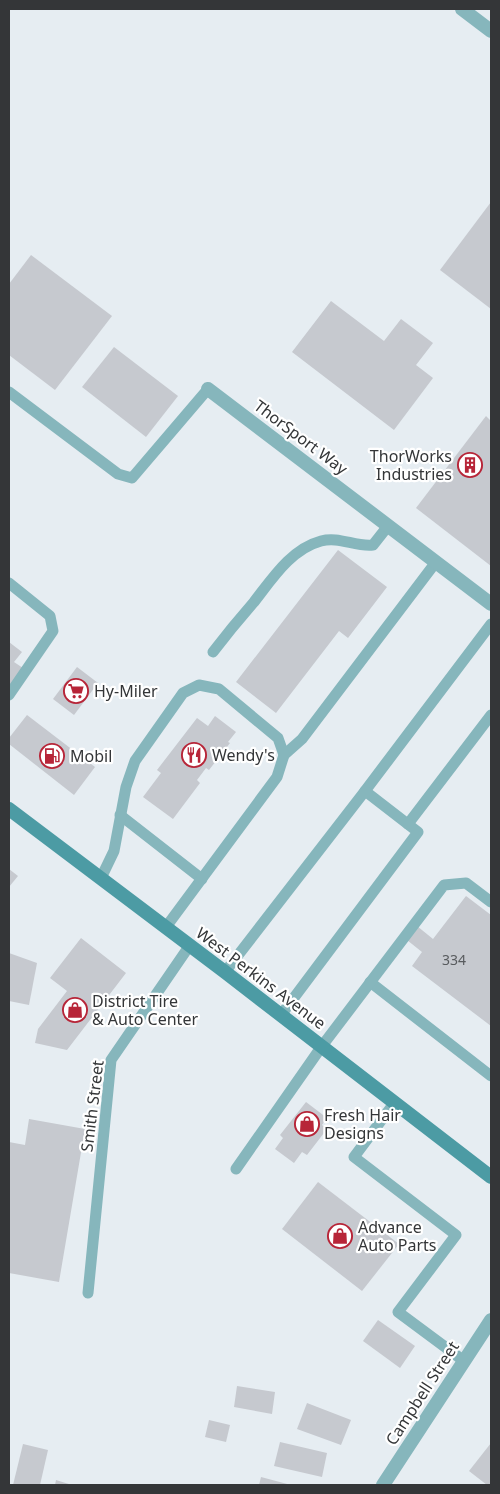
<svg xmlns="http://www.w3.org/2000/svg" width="500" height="1494" font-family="'Noto Sans',sans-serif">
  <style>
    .building { fill: #c6c9cf }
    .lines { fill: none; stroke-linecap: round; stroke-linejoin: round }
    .service { stroke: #86b6bc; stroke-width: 11 }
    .minor { stroke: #86b6bc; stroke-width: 14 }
    .tertiary { stroke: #86b6bc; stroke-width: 14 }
    .secondary { stroke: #4c9ba4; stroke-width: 14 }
    .labels { text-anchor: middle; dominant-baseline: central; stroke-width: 4.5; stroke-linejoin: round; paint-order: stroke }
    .number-label { font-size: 14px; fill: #585b5e }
    .street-label { font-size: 16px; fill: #343638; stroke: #fff }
    .poi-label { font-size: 16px; fill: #343638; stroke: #fff; text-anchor: start }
  </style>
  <rect width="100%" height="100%" fill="#e6edf2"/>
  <g class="building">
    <path d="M491 202V309L440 270Z"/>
    <path d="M31 255 112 316 55 390 9 355V284Z"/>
    <path d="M331 301 384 341 401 319 433 343 416 365 433 378 394 430 292 352Z"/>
    <path d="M114 347 178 396 146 437 82 387Z"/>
    <path d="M486 416 491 421V566L416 508Z"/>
    <path d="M338 550 387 587 348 638 339 631 276 713 236 682Z"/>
    <path d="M9 642 22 652 14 662 23 668 9 688Z"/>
    <path d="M77 667 98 683 74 715 53 699Z"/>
    <path d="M27 715 95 767 74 795 9 744V738Z"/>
    <path d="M215 716 236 732 228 742 230 743 209 770 206 768 197 780 200 783 173 819 143 797 161 773 157 770 197 718 208 726Z"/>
    <path d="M9 869 18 876 9 887Z"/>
    <path d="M466 896 491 915V1026L412 966 422 952 407 940 417 926 433 939Z"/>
    <path d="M81 938 126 973 67 1050 35 1043 38 1029 67 991 50 978Z"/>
    <path d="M9 953 37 963 29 1005 9 1001Z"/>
    <path d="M306 1102 327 1118 322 1125 327 1129 307 1155 302 1152 294 1163 275 1149 283 1138 280 1135Z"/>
    <path d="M29 1119 85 1129 59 1282 9 1273V1142L25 1145Z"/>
    <path d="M318 1182 399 1244 362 1291 282 1229Z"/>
    <path d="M378 1320 415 1346 400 1368 363 1341Z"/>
    <path d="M237 1386 275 1392 272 1414 234 1407Z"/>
    <path d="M307 1403 351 1420 341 1445 297 1429Z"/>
    <path d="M209 1420 230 1425 226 1442 205 1437Z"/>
    <path d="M280 1442 327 1453 322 1477 274 1466Z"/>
    <path d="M491 1443V1485H487L469 1471Z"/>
    <path d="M23 1444 48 1450 40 1485H13Z"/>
    <path d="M261 1477 291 1485H259Z"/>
    <path d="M56 1480 72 1485H55Z"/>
  </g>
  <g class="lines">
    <g class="service">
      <path d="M9 392 118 474 132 478 208 389"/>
      <path d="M9 583 50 616 53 631 9 695"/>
      <path d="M213 652C226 635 240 618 254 602 272 579 291 549 321 541 339 536 355 547 373 545L388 526"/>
      <path d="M284 755 302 739 436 562"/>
      <path d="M365 791 491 624"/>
      <path d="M120 815 202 879"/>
      <path d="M408 824 491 715"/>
      <path d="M101 878 114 851 126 787 135 761 183 693 199 685 219 689 278 738 284 755 277 777 166 927"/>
      <path d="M225 972 365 791 418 832 281 1015"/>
      <path d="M370 982 491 1076"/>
      <path d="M395 1102 354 1157 456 1235 398 1312 464 1361"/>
      <path d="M236 1169 322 1046 444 885 466 883 491 902"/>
      <path d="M88 1293 111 1060 190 945"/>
    </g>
    <g class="minor">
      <path d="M462 9 491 31"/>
      <path d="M208 389 491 604"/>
    </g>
    <path class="tertiary" d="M383 1485 491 1320"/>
    <path class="secondary" d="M9 809 225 972 491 1177"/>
  </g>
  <defs>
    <symbol id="building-ring" viewBox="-11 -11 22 22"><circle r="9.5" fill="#fff" stroke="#b72538" stroke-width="1.5"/><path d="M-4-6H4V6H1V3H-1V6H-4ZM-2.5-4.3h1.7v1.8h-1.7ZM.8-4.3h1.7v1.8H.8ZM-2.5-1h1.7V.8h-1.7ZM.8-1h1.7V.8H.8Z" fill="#b72538"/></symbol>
    <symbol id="supermarket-ring" viewBox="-11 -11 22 22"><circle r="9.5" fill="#fff" stroke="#b72538" stroke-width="1.5"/><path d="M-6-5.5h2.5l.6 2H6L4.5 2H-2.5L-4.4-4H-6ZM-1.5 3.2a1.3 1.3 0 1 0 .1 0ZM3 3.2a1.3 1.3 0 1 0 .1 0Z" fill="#b72538"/></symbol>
    <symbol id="restaurant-ring" viewBox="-11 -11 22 22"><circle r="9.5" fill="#fff" stroke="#b72538" stroke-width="1.5"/><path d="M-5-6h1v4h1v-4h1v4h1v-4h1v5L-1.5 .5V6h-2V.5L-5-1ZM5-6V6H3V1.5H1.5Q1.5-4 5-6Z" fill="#b72538"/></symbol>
    <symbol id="fuel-ring" viewBox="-11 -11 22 22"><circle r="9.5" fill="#fff" stroke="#b72538" stroke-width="1.5"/><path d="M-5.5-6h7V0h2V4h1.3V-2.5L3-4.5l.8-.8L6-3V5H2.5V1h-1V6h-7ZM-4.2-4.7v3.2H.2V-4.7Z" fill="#b72538"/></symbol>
    <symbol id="shop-ring" viewBox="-11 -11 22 22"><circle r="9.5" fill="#fff" stroke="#b72538" stroke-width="1.5"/><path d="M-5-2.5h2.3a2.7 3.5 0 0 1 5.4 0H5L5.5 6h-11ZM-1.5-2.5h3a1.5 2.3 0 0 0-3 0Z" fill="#b72538"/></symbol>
  </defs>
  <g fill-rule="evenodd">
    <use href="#building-ring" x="456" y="451" width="28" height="28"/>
    <use href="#supermarket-ring" x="62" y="677" width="28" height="28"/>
    <use href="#restaurant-ring" x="180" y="741" width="28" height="28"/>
    <use href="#fuel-ring" x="38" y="742" width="28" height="28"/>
    <use href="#shop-ring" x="61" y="996" width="28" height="28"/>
    <use href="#shop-ring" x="293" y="1110" width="28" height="28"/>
    <use href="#shop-ring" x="326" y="1222" width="28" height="28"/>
  </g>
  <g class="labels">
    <g class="number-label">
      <text x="454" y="959">334</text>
    </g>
    <g class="street-label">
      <text transform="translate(301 437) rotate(37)">ThorSport Way</text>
      <text transform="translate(261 978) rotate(37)">West Perkins Avenue</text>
      <text transform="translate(92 1106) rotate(-83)">Smith Street</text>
      <text transform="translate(422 1393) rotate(-57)">Campbell Street</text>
    </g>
    <g class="poi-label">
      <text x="452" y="456" text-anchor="end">ThorWorks<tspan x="452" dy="18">Industries</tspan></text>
      <text x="94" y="691">Hy-Miler</text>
      <text x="212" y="755">Wendy's</text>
      <text x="70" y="756">Mobil</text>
      <text x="92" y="1001">District Tire<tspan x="92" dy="18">&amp; Auto Center</tspan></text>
      <text x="324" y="1115">Fresh Hair<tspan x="324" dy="18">Designs</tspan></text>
      <text x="358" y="1227">Advance<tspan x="358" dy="18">Auto Parts</tspan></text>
    </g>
  </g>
  <rect width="500" height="1494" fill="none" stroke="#343638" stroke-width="20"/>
</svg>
